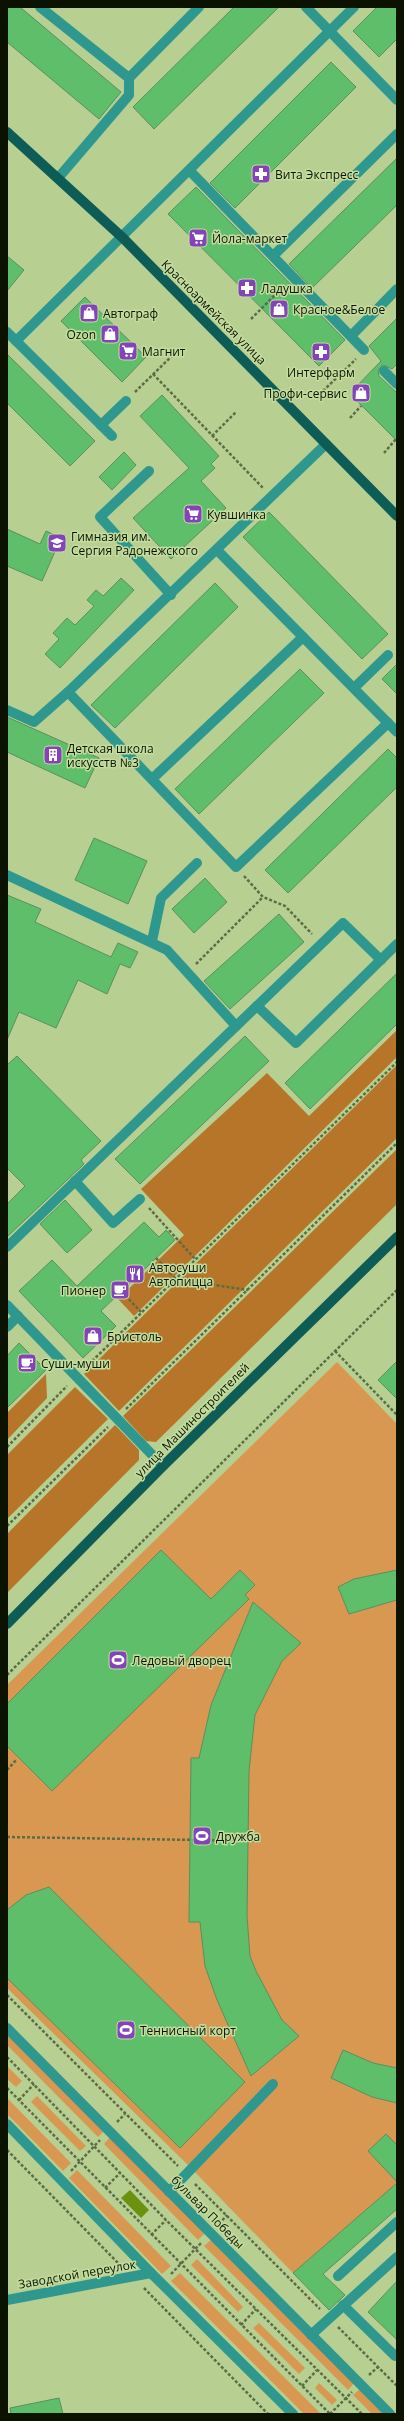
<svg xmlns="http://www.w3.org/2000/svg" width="404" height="2421" font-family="'Open Sans',sans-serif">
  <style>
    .green { fill: #d89851 }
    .forest { fill: #b67528 }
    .water { fill: #6b910e }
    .building { fill: #5ebe6a; stroke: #5c8e61 }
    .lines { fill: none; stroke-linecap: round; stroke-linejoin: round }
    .path { stroke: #5c6c45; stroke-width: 2.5; stroke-dasharray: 3 2; stroke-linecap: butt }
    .minor { stroke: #2e978e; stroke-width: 10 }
    .major { stroke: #0d5d56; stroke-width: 10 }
    .labels { text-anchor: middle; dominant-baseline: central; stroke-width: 3; stroke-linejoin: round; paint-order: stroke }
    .poi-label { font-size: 12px; fill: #0b1300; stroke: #c4dd9f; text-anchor: start }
    .street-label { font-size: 12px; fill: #0b1300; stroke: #c4dd9f }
  </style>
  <rect width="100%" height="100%" fill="#b7d092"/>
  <g class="green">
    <path d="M337 1362 397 1424V2183L293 2273 191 2168 7 1988V1685Z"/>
    <path d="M7 2031 105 2130 98 2137 7 2045Z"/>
    <path d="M7 2066 22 2081 16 2087 7 2079Z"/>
    <path d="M37 2096 86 2146 80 2151 31 2102Z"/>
    <path d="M7 2098 71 2163 63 2171 7 2114Z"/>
    <path d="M111 2136 205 2233 198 2240 104 2144Z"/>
    <path d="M77 2170 171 2266 162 2274 69 2178Z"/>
    <path d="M212 2239 355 2382 348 2390 204 2246Z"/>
    <path d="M197 2259 243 2307 238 2312 191 2265Z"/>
    <path d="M180 2273 321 2414H304L171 2281Z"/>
    <path d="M259 2323 305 2368 299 2374 253 2328Z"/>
    <path d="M319 2383 337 2400 332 2405 315 2388Z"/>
    <path d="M361 2388 387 2414H372L353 2395Z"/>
  </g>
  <g class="forest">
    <path d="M397 1030V1057L134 1316 118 1299 184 1235 141 1189 267 1073 309 1116Z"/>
    <path d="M397 1065V1138L119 1411 84 1374Z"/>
    <path d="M397 1149V1204L156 1442 146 1441 123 1416Z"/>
    <path d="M46 1374 47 1398 7 1440V1413Z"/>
    <path d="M75 1387 108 1419 7 1519V1455Z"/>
    <path d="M115 1425 139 1450V1460L7 1593V1534Z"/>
  </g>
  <path class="water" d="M130 2190 149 2210 141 2218 121 2198Z"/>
  <g class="building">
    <path d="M7 7H20L121 92 99 119 7 42Z"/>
    <path d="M234 7H279L154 129 133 107Z"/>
    <path d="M377 7H397V39L379 57 353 31Z"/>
    <path d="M331 62 356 87 235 208 210 183Z"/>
    <path d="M397 158V205L312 288 289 264Z"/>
    <path d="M196 187 345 340 319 366 168 214Z"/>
    <path d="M7 256 24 270 7 291Z"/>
    <path d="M85 297 146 357 122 382 61 321Z"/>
    <path d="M397 318V364L392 369 383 365 378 370 379 376 397 393V441L358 402 363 397 354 389 381 361 369 346Z"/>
    <path d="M7 354 95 441 70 466 7 403Z"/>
    <path d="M162 395 219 456 211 464 215 468 201 481 226 508 171 559 133 518 189 468 140 416Z"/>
    <path d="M124 452 136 465 112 490 99 477Z"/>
    <path d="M269 512 388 634 362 659 243 537Z"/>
    <path d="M7 529 40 544 46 531 61 538 42 581 7 566Z"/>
    <path d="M121 578 134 590 60 668 45 654 59 639 53 633 67 618 75 625 94 606 87 600 96 590 103 596Z"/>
    <path d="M215 583 238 607 115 728 91 705Z"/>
    <path d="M397 664V694L382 679Z"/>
    <path d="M300 669 324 693 199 814 175 789Z"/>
    <path d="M7 717 99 758 85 788 7 752Z"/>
    <path d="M388 749 397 758V787L288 893 265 870Z"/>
    <path d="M94 838 147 861 128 904 75 880Z"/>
    <path d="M205 878 227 902 194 933 172 909Z"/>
    <path d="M7 895 41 909 35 922 111 957 118 943 138 952 130 968 120 964 107 994 78 980 56 1028 19 1012 7 1040Z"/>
    <path d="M279 914 304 942 230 1009 204 981Z"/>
    <path d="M397 973V1024L310 1109 285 1083Z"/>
    <path d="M245 1036 269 1061 140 1184 115 1159Z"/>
    <path d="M17 1056 101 1141 81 1160 84 1164 7 1237V1204L25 1186 7 1168V1065Z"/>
    <path d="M65 1200 92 1230 67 1253 40 1224Z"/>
    <path d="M144 1222 159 1237 166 1230 175 1240 101 1311 116 1326 83 1358 19 1291 52 1260 77 1286Z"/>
    <path d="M19 1343 46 1370 7 1408V1356Z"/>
    <path d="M397 1361V1399L378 1380Z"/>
    <path d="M161 1550 211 1599 240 1570 255 1585 245 1595 249 1599 52 1791 7 1746V1704Z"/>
    <path d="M397 1570V1600L349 1614 338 1587 354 1579Z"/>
    <path d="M253 1602 301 1643 282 1661 255 1715 249 1771 247 1916 250 1956 256 1971 282 2020 299 2036 251 2076 217 2000 205 1966 200 1922H189L191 1758H199L211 1705Z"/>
    <path d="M49 1887 245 2082 180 2148 7 1978V1910L26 1895Z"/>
    <path d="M343 2050 373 2063 397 2068V2103L372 2097 331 2078Z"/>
    <path d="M386 2134 397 2145V2182L368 2151Z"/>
    <path d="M397 2183V2209L323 2274 345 2295 329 2310 293 2273Z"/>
    <path d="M397 2281V2340L368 2312Z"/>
    <path d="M59 2398 63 2414H11L10 2408Z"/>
  </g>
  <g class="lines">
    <g class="path">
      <path d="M251 319 284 286"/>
      <path d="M153 374 263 488"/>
      <path d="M323 391 356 359"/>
      <path d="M135 392 176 352"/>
      <path d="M350 418 361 406"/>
      <path d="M212 436 236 412"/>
      <path d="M384 453 396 439"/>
      <path d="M244 876 263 897 285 906 312 934"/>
      <path d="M196 964 263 897"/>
      <path d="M149 1208 196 1260"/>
      <path d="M156 1258 176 1279 248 1290"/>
      <path d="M122 1292 141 1312"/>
      <path d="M335 1351 397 1415"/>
      <path d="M85 1368 397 1062"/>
      <path d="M126 1409 397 1143"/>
      <path d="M7 1447 67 1386"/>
      <path d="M7 1526 108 1427"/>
      <path d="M7 1675 397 1290"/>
      <path d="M7 1770 17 1759"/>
      <path d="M7 1837 262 1841"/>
      <path d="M7 1995 178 2166"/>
      <path d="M7 2057 166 2220 362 2414"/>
      <path d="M7 2088 330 2414"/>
      <path d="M19 2100 34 2084"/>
      <path d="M117 2122 125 2114"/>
      <path d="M7 2150 120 2265"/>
      <path d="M71 2171 100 2140"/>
      <path d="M195 2184 320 2309"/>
      <path d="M105 2188 120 2173"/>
      <path d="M219 2224 227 2215"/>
      <path d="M151 2235 166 2220"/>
      <path d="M171 2274 202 2242"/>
      <path d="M144 2288 268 2414"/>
      <path d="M241 2325 256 2309"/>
      <path d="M338 2327 397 2386"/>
      <path d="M369 2375 378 2367"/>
      <path d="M302 2386 317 2370"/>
      <path d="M330 2414 352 2392"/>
    </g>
    <g class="minor">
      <path d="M40 7 129 78V95L59 177"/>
      <path d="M306 7 397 100"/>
      <path d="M129 78 199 7"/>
      <path d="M190 171 364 350"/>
      <path d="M273 256 397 134"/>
      <path d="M7 332 112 436"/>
      <path d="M351 336 397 289"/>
      <path d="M16 341 354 7"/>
      <path d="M384 371 397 384"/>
      <path d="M101 425 126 401"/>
      <path d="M149 471 100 517 171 595"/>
      <path d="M217 550 388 723 236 867 68 692 326 444"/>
      <path d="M354 688 388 655"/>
      <path d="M7 710 34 722 68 692"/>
      <path d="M388 723 397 732"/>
      <path d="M152 779 303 637"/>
      <path d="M7 875 167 950 236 1026"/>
      <path d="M152 941 161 898 197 863"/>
      <path d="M257 1006 296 1043 397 944"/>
      <path d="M75 1181 113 1223 140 1199"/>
      <path d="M7 1247 343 923 381 960"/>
      <path d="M7 1305 163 1466"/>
      <path d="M7 1327 18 1316"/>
      <path d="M7 2028 390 2414"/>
      <path d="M7 2124 151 2273 293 2414"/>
      <path d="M169 2192 273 2084"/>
      <path d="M338 2276 397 2222"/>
      <path d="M7 2300 151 2273"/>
      <path d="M343 2305 395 2356 397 2354"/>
      <path d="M311 2335 397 2257"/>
    </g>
    <g class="major">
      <path d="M7 132 123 238 397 516"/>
      <path d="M7 1624 163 1466 397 1237"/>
    </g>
  </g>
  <defs>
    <symbol id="pharmacy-square" viewBox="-11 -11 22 22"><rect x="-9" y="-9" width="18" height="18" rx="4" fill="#8444b9" stroke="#c4dd9f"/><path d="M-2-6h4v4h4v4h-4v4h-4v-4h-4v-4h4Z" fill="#fff"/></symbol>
    <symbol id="supermarket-square" viewBox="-11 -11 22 22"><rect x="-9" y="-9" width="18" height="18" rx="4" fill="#8444b9" stroke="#c4dd9f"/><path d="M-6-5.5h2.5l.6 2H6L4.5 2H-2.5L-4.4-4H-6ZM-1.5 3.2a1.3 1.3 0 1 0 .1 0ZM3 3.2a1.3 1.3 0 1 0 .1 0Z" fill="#fff"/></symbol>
    <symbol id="shop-square" viewBox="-11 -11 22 22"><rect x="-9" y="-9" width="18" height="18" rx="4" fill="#8444b9" stroke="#c4dd9f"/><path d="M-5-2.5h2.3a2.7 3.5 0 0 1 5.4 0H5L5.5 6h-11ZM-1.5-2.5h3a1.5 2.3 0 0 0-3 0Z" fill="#fff"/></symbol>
    <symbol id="school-square" viewBox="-11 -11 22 22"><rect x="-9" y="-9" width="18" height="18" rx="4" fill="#8444b9" stroke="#c4dd9f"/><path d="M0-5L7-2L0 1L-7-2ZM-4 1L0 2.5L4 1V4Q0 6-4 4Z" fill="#fff"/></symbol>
    <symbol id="building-square" viewBox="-11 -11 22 22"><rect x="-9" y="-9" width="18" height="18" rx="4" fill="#8444b9" stroke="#c4dd9f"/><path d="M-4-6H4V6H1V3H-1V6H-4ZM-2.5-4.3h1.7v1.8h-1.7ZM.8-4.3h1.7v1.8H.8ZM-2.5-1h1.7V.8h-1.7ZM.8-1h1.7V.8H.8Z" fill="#fff"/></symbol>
    <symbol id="restaurant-square" viewBox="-11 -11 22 22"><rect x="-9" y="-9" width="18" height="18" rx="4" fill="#8444b9" stroke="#c4dd9f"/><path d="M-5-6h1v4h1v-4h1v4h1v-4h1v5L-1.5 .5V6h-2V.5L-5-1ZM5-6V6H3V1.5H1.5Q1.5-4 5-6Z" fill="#fff"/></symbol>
    <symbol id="cafe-square" viewBox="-11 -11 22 22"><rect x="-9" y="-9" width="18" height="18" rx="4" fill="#8444b9" stroke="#c4dd9f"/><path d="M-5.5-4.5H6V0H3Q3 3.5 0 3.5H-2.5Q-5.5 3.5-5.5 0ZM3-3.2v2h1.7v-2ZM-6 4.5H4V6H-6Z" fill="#fff"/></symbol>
    <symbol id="stadium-square" viewBox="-11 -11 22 22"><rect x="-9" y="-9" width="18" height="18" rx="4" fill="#8444b9" stroke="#c4dd9f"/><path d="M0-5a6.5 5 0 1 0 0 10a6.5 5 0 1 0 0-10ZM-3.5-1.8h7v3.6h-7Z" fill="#fff"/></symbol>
  </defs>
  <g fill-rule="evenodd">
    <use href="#pharmacy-square" x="250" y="163" width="22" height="22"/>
    <use href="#supermarket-square" x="187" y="227" width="22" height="22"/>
    <use href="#pharmacy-square" x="236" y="277" width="22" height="22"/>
    <use href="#shop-square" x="268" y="298" width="22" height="22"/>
    <use href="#shop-square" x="78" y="302" width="22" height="22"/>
    <use href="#shop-square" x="99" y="323" width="22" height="22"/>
    <use href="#supermarket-square" x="117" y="340" width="22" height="22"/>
    <use href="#pharmacy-square" x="310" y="341" width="22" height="22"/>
    <use href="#shop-square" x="350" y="382" width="22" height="22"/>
    <use href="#supermarket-square" x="182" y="503" width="22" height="22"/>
    <use href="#school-square" x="46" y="532" width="22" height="22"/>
    <use href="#building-square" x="42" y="744" width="22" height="22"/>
    <use href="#restaurant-square" x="124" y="1263" width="22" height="22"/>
    <use href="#cafe-square" x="109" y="1279" width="22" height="22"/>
    <use href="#shop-square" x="82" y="1325" width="22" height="22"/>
    <use href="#cafe-square" x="16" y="1352" width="22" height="22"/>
    <use href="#stadium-square" x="107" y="1649" width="22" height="22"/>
    <use href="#stadium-square" x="191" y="1825" width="22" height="22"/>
    <use href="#stadium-square" x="115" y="2019" width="22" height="22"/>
  </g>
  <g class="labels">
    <g class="poi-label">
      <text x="275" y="174">Вита Экспресс</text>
      <text x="212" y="238">Йола-маркет</text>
      <text x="261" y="288">Ладушка</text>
      <text x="293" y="309">Красное&amp;Белое</text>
      <text x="103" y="313">Автограф</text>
      <text x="96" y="334" text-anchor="end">Ozon</text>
      <text x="142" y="351">Магнит</text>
      <text x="321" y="372" text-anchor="middle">Интерфарм</text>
      <text x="347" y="393" text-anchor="end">Профи-сервис</text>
      <text x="207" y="514">Кувшинка</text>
      <text x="71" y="536">Гимназия им.<tspan x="71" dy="14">Сергия Радонежского</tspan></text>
      <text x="67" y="748">Детская школа<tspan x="67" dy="14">искусств №3</tspan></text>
      <text x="149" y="1267">Автосуши<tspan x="149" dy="14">Автопицца</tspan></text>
      <text x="106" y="1290" text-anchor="end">Пионер</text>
      <text x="107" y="1336">Бристоль</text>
      <text x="41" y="1363">Суши-муши</text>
      <text x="132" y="1660">Ледовый дворец</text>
      <text x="216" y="1836">Дружба</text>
      <text x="140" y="2030">Теннисный корт</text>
    </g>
    <g class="street-label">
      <text transform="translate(214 312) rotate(45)">Красноармейская улица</text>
      <text transform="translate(192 1420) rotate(-45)">улица Машиностроителей</text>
      <text transform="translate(208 2212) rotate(45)">бульвар Победы</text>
      <text transform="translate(77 2274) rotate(-10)">Заводской переулок</text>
    </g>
  </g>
  <rect width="404" height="2421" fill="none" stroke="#0b1300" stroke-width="16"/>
</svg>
